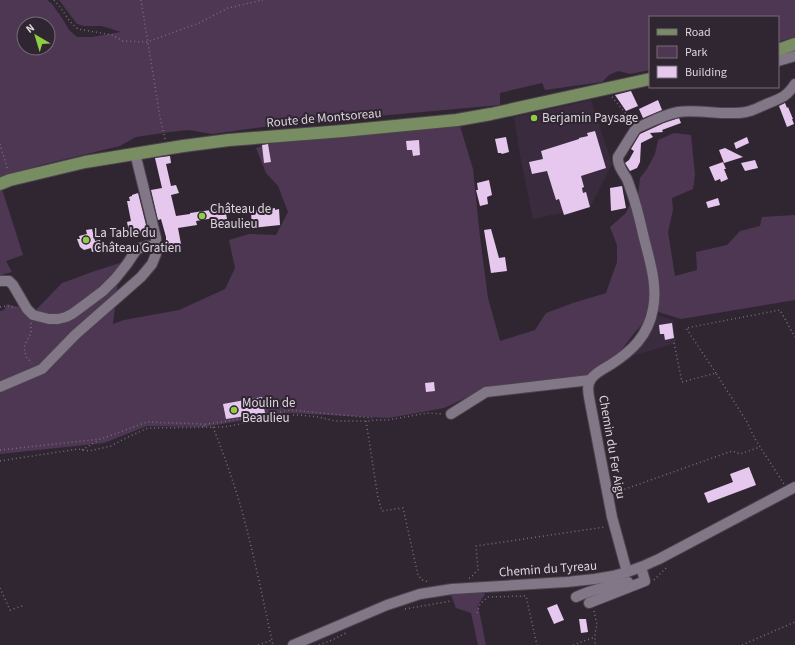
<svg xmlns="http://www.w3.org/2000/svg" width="795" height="645" font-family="'Source Sans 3',sans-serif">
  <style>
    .built { fill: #3a2c3e }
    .green { fill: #4d3753; fill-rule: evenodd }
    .building { fill: #e6c8ee }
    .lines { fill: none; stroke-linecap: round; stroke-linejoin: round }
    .minor-casing { stroke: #4b434d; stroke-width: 12 }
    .major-casing { stroke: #4b434d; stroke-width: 14 }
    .path { stroke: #776f79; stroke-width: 1.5; stroke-dasharray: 1 3; stroke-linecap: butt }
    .minor { stroke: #827786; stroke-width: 10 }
    .major { stroke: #798d62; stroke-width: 12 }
    .poi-dot { fill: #8fcd42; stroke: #302632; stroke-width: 1.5 }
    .labels { text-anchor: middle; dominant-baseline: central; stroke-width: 4; stroke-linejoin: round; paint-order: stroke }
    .street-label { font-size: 13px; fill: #ddd6de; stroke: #302632 }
    .poi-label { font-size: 13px; fill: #ddd6de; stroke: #302632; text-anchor: start }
  </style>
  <rect width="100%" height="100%" fill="#302632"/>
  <g class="built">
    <path d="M591 100 612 164 590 207 533 219 520 155 514 117Z"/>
    <path d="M660 316 673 320 676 343 628 357 654 317Z"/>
  </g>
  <g class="green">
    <path d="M0 0H47L52 4 62 18 69 30 77 37H92L121 32 102 26H84L77 24 59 0H795V37L778 42V17H650V70L630 74 618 71 609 75 602 82 545 90 542 83 500 93V105L279 125 212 134 189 130 170 132 136 137 120 146 41 165 0 177ZM24 24H48V48H24Z"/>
    <path d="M460 126 473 169 480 237 488 298 500 341 535 330 546 313 573 303 606 293 617 262V245L610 227 626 213 631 201 638 196 640 178 647 169 655 154 658 140 674 133 691 135 695 175 693 189 672 198 673 210 668 232 675 276 697 270 696 252 727 245 740 231 760 226 762 217 795 215V300L681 319 655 311 636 331 619 353 583 377 487 388 444 408 389 418 288 413 204 427 147 426 104 443 0 454V393L35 373 0 383V311L4 310 7 304 19 307 29 317 62 283 95 271 120 263 113 324 124 320 179 310 225 289 235 268 229 240 249 234 276 235 288 212 278 186 266 173 256 148 275 142Z"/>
    <path d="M2 189 23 255 6 261 12 272 4 274 0 277V190Z"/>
    <path d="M465 591H482L485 594 478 605 486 645H478L471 613 456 608 451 595Z"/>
  </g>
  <g class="building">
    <path d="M631 91 638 106 626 111 615 95Z"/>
    <path d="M658 100 662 110 643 118 639 109Z"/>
    <path d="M785 103 787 108 788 107 793 119H792L794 124 787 127 779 106Z"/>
    <path d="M679 118 681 123 662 130 663 132 650 133 653 137 641 143 640 162 637 168 630 171 625 163 629 160 634 151 631 149 640 134 664 123Z"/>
    <path d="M595 131 606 168 581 176 584 187 582 188 583 193 586 192 590 207 564 215 559 199 556 200 547 171 532 174 529 162 543 159 541 151 579 139V138L588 136 587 133Z"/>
    <path d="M506 137 509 152 502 154 501 153H498L495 139Z"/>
    <path d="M747 137 749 143 736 149 734 143Z"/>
    <path d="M419 140 420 155 413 156 412 150H407L406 141Z"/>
    <path d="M268 144 271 162 264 163 262 145Z"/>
    <path d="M725 148 743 157 724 163 719 150Z"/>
    <path d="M170 156 171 163 166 164 171 186 176 185 179 193 171 195 176 216 190 214V213L225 208 227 219 215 221 214 218 196 221 197 225 178 228 181 244H179L180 249 172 250 171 248H166V237L161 219 158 220 151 190 162 188 155 158Z"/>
    <path d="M755 160 758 168 745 171 741 163Z"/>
    <path d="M723 162 726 169H724L728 179 721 182 720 179 715 181 709 167Z"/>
    <path d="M489 180 492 195 487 197 488 204 480 206 476 190H478L477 183Z"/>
    <path d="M622 186 626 208 611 211 610 188Z"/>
    <path d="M138 193 148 233 130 237 127 222 131 221 127 201H130L129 197 132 196V195Z"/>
    <path d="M718 198 720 205 708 208 706 202Z"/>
    <path d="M264 207H268L270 209 275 208V210L279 209 280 225 252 228 251 212 256 211V210L262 209Z"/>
    <path d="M92 229 95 241 100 240 102 248 92 252 91 248 84 250 80 247 77 239H80L79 236 87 234 86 230Z"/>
    <path d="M491 229 499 258 505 257 507 271 491 273 484 230Z"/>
    <path d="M672 323 674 338 665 340 664 334H660L659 325Z"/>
    <path d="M434 382 435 391 426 392 425 383Z"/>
    <path d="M262 397 265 413 226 419 223 404Z"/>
    <path d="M749 467 756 485 708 503 704 493 733 482 730 474Z"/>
    <path d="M557 604 564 620 554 624 547 608Z"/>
    <path d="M579 619H586L588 632 581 633Z"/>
  </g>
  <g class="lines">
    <defs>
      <g id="minor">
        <path d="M778 61 795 56"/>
        <path d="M0 281H9L13 285 27 309 33 315 49 319H58L66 317 72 314 87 303 103 291 115 279 127 264 137 249 147 246H156"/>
        <path d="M0 387 42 369 75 335 141 277 152 264 156 254V238L135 153"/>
        <path d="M451 414 486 392 590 380"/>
        <path d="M627 572 612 517 589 397C588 391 587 385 591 379 595 373 603 369 610 365 632 351 648 336 653 309 658 284 649 259 643 234 640 221 637 207 632 193 630 188 629 184 627 179 623 172 617 165 618 157L635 130 637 128C650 122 663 115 678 112 700 109 724 116 746 112 753 111 761 106 769 103 782 98 787 96 795 84"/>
        <path d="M576 597C592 589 611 586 628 582"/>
        <path d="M589 603 645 581 641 567"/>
        <path d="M293 645 387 605 420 594 452 589 566 582 595 579 613 576 627 572 641 567 659 559 795 487"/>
      </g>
      <g id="major">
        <path d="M778 50 795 44"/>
        <path d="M0 184 10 180 85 162 183 146 229 140 343 131 457 120 491 114 650 79"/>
      </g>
    </defs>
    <use href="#minor" class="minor-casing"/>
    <use href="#major" class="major-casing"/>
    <g class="path">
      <path d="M54 0C63 9 68 22 78 29L112 35 123 41 147 42 150 41 199 23 228 8 263 0"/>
      <path d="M141 0 160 117 165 139"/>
      <path d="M612 97 631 120"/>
      <path d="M0 144 8 171"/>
      <path d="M0 307 6 306 16 308"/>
      <path d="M31 323V333L24 347 26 357 32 363"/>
      <path d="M674 343 682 382 716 373 747 422 755 439 784 484"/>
      <path d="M716 373 686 328 780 310 795 337"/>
      <path d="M366 421 378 498 382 511 403 508 418 575 422 580 429 582"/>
      <path d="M205 424 222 422 291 410 372 418"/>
      <path d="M213 427C224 455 234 483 242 511 254 555 263 600 273 645"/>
      <path d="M0 450 101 439 147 422 203 424 206 427"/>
      <path d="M82 450 99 440"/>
      <path d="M0 461 78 449 89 451 111 446 126 438 148 428 224 427 286 415H300L319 417 335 421H371L374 420H388L427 413 442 414"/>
      <path d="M617 492 732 451 740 454 760 447"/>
      <path d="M469 578H470L478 570 476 546 605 527"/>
      <path d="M654 580 668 566"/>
      <path d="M0 588 10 610 25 605"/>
      <path d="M405 609 451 601"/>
      <path d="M594 611 597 625 595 633V645"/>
      <path d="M477 613 480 604 488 597 526 596 537 645"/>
      <path d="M258 645 272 640"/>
      <path d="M319 645 332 640 346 633"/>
      <path d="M573 645 595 637"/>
      <path d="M742 645 795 622"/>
    </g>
    <use href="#minor" class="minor"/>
    <use href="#major" class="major"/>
  </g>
  <g class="poi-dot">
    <circle cx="534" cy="118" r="4"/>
    <circle cx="202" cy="216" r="4"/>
    <circle cx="86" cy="240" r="4"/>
    <circle cx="234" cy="410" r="4"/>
  </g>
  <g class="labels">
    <g class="street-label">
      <text transform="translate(324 118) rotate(-5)">Route de Montsoreau</text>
      <text transform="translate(612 447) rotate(80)">Chemin du Fer Aigu</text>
      <text transform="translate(548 569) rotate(-4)">Chemin du Tyreau</text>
    </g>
    <g class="poi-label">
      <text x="542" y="118">Berjamin Paysage</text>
      <text x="210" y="209">Château de<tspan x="210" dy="15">Beaulieu</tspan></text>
      <text x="94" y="233">La Table du<tspan x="94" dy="15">Château Gratien</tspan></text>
      <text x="242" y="403">Moulin de<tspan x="242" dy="15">Beaulieu</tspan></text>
    </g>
  </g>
  <rect x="649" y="16" width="130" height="72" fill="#302632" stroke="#756c77"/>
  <rect x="657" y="29" width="20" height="6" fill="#798d62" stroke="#756c77"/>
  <text x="685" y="36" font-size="12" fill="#ddd6de">Road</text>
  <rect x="657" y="46" width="20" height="12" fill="#4d3753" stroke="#756c77"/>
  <text x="685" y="56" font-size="12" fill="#ddd6de">Park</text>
  <rect x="657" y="66" width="20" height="12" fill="#e6c8ee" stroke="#756c77"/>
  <text x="685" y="76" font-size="12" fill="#ddd6de">Building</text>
  <g transform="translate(36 36) rotate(322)"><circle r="19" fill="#302632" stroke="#756c77"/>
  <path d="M0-3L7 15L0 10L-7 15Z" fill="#8fcd42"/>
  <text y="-6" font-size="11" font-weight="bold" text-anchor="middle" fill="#ddd6de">N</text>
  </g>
</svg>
